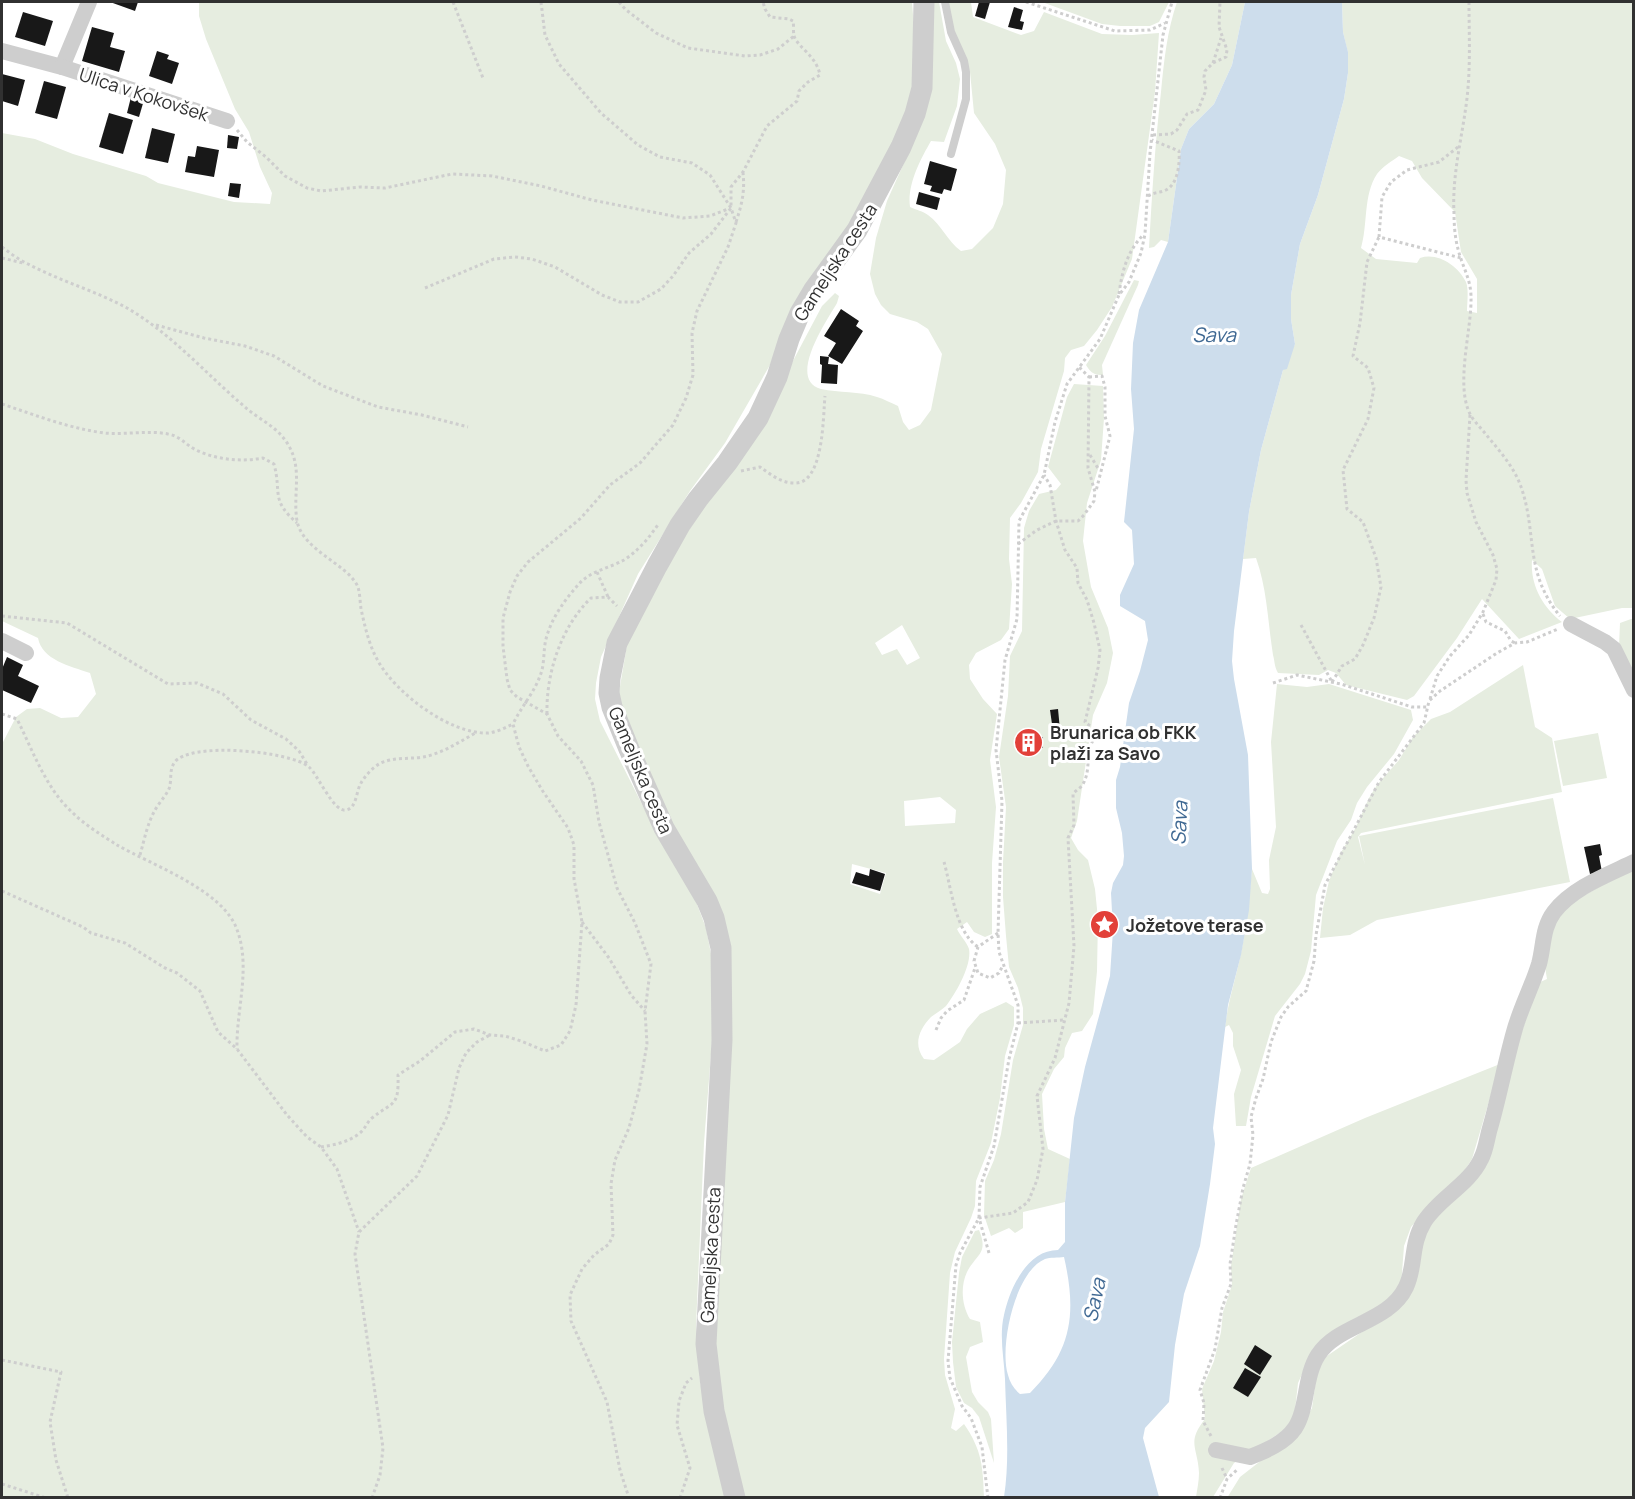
<svg xmlns="http://www.w3.org/2000/svg" width="1635" height="1499" font-family="Manrope,sans-serif">
  <style>
    .green { fill: #e6ede0; fill-rule: evenodd }
    .water { fill: #cdddec; fill-rule: evenodd }
    .building { fill: #181818 }
    .lines { fill: none; stroke-linecap: round; stroke-linejoin: round }
    .path { stroke: #cecece; stroke-width: 3; stroke-dasharray: 3 3; stroke-linecap: butt }
    .service { stroke: #cecece; stroke-width: 8 }
    .minor { stroke: #cecece; stroke-width: 16 }
    .tertiary { stroke: #cecece; stroke-width: 21 }
    .labels { text-anchor: middle; dominant-baseline: central; stroke-width: 6; stroke-linejoin: round; paint-order: stroke }
    .street-label { font-size: 18px; fill: #313131; stroke: #fff }
    .poi-label { font-size: 18px; font-weight: bold; fill: #313131; stroke: #fff; text-anchor: start }
    .water-label { font-size: 20px; font-style: italic; fill: #406993; stroke: #fff }
  </style>
  <rect width="100%" height="100%" fill="#fff"/>
  <g class="green">
    <path d="M199 2H912L917 65 914 98 866 202 789 314 770 365 725 443 690 491 638 574 601 657 596 683 595 699 600 721 649 818 695 899 706 928 711 954 713 1028 704 1143 696 1326 700 1382 726 1497H2V744L16 717 27 709 40 708 61 718 78 717 96 694 90 673C70 666 42 660 38 638L2 621V133L35 139 73 154 146 176 158 183 234 202 270 204 272 193 260 167 249 132 235 109 206 39 199 16Z"/>
    <path d="M932 2H939L946 41 956 63 960 79 957 106 944 142 931 141C920 160 907 185 910 207 916 210 923 211 928 215 942 225 947 241 961 251L972 249 993 228 1003 204 1006 170 995 144 974 113 970 72 953 30 948 2H971L973 17 1021 35 1034 31 1044 12 1102 34 1132 35 1159 33 1155 92 1132 259 1112 307 1097 330 1084 346 1071 350 1065 358 1064 371 1041 449 1038 472 1021 503 1010 518 1009 559 1012 584 1009 629 1001 640 976 653 969 665 970 679 983 699 997 714 990 760 996 807 992 863V934L985 937 974 932 967 922 957 929C960 936 967 942 969 949 972 965 956 993 946 1006 942 1010 936 1013 931 1017 919 1029 913 1045 924 1059L934 1060 950 1049 960 1042 967 1029 980 1014 1006 1002 1014 1007V1025L1005 1056 1000 1098 991 1143 976 1181 975 1206 971 1218 955 1252 950 1273 944 1359 945 1375 955 1409 951 1428 956 1431 964 1424C982 1450 983 1467 984 1497H743L712 1355 731 978 663 807 617 704 627 645 674 552 757 429 822 306 835 293 839 296 837 303C828 319 786 379 821 389 839 393 859 391 877 397 884 399 891 403 898 406L903 422 909 430 920 425 931 410 942 354 928 329 917 322 890 314 881 305 875 294 870 274 876 238 887 201 912 145ZM902 625 920 658 907 665 897 649 882 655 875 643ZM940 797 956 810 955 823 905 826 904 801ZM852 864 886 873 880 894 850 884Z"/>
    <path d="M1042 2H1169L1159 22 1150 26H1120L1102 24Z"/>
    <path d="M1177 2H1245L1232 65 1214 104 1189 129 1181 149 1168 242 1161 240 1154 247 1149 248C1152 195 1155 144 1161 92 1164 61 1167 31 1177 2Z"/>
    <path d="M1342 2H1633V608H1622L1570 619 1555 606 1542 569 1532 560C1530 585 1543 608 1562 622L1519 639 1482 599 1457 638 1414 696 1407 700 1346 685 1336 673 1328 670 1319 675 1278 673C1274 666 1275 662 1273 655 1268 623 1267 588 1256 558L1243 559 1249 512 1261 450 1283 370 1295 344 1291 319V295L1300 244 1318 195 1344 99 1348 73V53L1343 32ZM1399 156 1412 161 1422 178 1455 212 1461 252 1477 279V313L1467 311C1467 303 1469 290 1466 282 1458 266 1438 252 1420 258L1417 263 1376 259 1361 248C1368 225 1363 195 1377 174 1382 167 1392 161 1399 156Z"/>
    <path d="M1134 280 1139 281 1138 285 1102 365 1103 375C1094 375 1091 373 1086 365L1105 336Z"/>
    <path d="M1074 384 1103 386 1104 418 1101 460 1087 503 1083 541 1091 587 1108 628 1113 653 1107 683 1093 715 1077 821 1071 838 1078 850 1088 860 1095 889 1098 919 1097 971 1093 1014 1082 1031 1072 1033 1065 1048 1064 1057 1054 1069 1042 1094 1044 1129 1048 1149 1070 1159 1065 1202 1023 1212V1228L1015 1233 1009 1228 991 1236 984 1215 985 1181 994 1160 1001 1134 1013 1060 1023 1025V1008L1018 988 1009 967 1006 936 1003 897V862L1006 807 999 757 1008 696 1010 656 1022 631 1024 528 1029 511 1039 494 1056 490 1061 484 1048 467 1067 397Z"/>
    <path d="M1631 619H1633V680L1619 647 1620 623Z"/>
    <path d="M1523 665 1535 727 1552 738 1562 792 1361 833 1358 837 1365 865 1359 836 1553 798 1570 882 1377 920 1350 935 1320 938 1323 908 1329 881 1340 854 1355 829 1369 798 1377 785 1399 760 1413 737 1431 719 1450 712Z"/>
    <path d="M1277 684 1307 687 1329 684 1411 710 1413 720 1394 754 1367 787 1357 803 1351 820 1337 841 1316 895 1311 951 1305 974 1300 984 1275 1016 1251 1097 1246 1126H1236L1234 1094 1241 1070 1233 1046V1033L1229 1025 1225 1027C1228 1001 1236 978 1241 953 1247 925 1249 898 1252 869L1262 893 1268 894 1270 889 1269 860 1276 827 1271 742Z"/>
    <path d="M1598 733 1607 778 1563 786 1554 741Z"/>
    <path d="M1633 867V1497L1227 1498 1240 1477 1299 1431 1312 1408 1317 1372 1324 1358 1397 1308 1420 1232 1460 1191 1509 1070 1538 983 1547 979 1545 967 1551 930 1563 908Z"/>
    <path d="M1500 1064 1472 1159 1463 1173 1444 1190 1411 1227 1404 1246 1401 1286 1392 1298 1310 1357 1298 1383 1295 1410 1290 1426 1234 1463 1213 1497H1196C1197 1490 1199 1481 1199 1473 1198 1447 1186 1443 1205 1419L1202 1389 1214 1361 1221 1332 1223 1312 1232 1285 1231 1266 1241 1199 1251 1168 1365 1118Z"/>
    <path d="M979 1230C989 1254 976 1254 967 1272 960 1287 962 1306 970 1319L980 1322 983 1342 970 1347 966 1357 972 1392 978 1402 988 1412 991 1419 994 1463 979 1417 972 1408 964 1403 956 1387 953 1362 952 1342 959 1273 962 1257 975 1231Z"/>
  </g>
  <path class="water" d="M1245 2H1342L1343 32 1348 52V73L1344 99 1318 195 1300 244 1291 295V319L1295 344 1287 369 1283 370 1261 450 1249 512 1234 631 1232 661 1234 679 1248 755 1252 869 1249 910 1241 955 1228 1005 1213 1128 1215 1144 1210 1184 1200 1246 1184 1294 1175 1345 1169 1402 1145 1428 1143 1438 1159 1497H1004C1010 1459 1006 1418 1005 1379 1004 1358 999 1336 1004 1315 1010 1288 1027 1250 1058 1250L1065 1242V1202L1074 1118 1085 1067 1110 976 1113 930 1111 893 1113 883 1123 865 1124 856 1122 833 1116 808V780L1120 767 1129 703 1140 671 1148 640 1145 621 1120 606V595L1134 564 1132 530 1124 522 1134 429 1131 389 1133 343 1139 310 1168 242 1181 149 1189 129 1214 104 1232 65ZM1064 1257C1077 1314 1072 1351 1030 1393L1020 1394C1014 1389 1010 1383 1008 1375 999 1347 1015 1271 1045 1259 1050 1257 1058 1258 1064 1257Z"/>
  <g class="building">
    <path d="M110 2H138L135 11Z"/>
    <path d="M979 2H990L985 19 975 16Z"/>
    <path d="M1014 7 1023 10 1020 21 1024 22 1022 30 1008 27Z"/>
    <path d="M23 12 53 21 45 46 15 37Z"/>
    <path d="M92 27 114 33 110 47 125 51 119 72 82 61Z"/>
    <path d="M157 51 169 55 167 59 179 63 172 84 149 76Z"/>
    <path d="M2 74 25 80 18 106 2 101Z"/>
    <path d="M44 81 66 87 57 119 35 113Z"/>
    <path d="M131 97 144 100 139 117 127 113Z"/>
    <path d="M109 113 133 120 123 154 99 147Z"/>
    <path d="M152 128 175 134 168 163 145 158Z"/>
    <path d="M228 135 239 137 237 149 227 148Z"/>
    <path d="M197 146 219 150 214 177 185 172 188 156 195 157Z"/>
    <path d="M930 161 957 169 951 191 944 189 942 194 930 191 932 186 924 184Z"/>
    <path d="M230 183 241 184 239 198 228 196Z"/>
    <path d="M919 192 940 198 937 210 916 204Z"/>
    <path d="M841 309 859 321 856 326 863 331 842 364 828 356 836 343 824 336Z"/>
    <path d="M820 356 829 357 828 364 838 365 837 384 821 383 822 365 820 364Z"/>
    <path d="M7 657 23 665 18 676 39 686 31 703 2 690V669Z"/>
    <path d="M1058 709 1060 730 1053 731 1050 710Z"/>
    <path d="M1016 736 1043 737V748L1015 746Z"/>
    <path d="M1600 844 1602 855 1599 856 1602 872 1590 874 1584 847Z"/>
    <path d="M870 869 885 874 880 891 852 883 856 872 869 876Z"/>
    <path d="M1255 1345 1272 1356 1260 1375 1244 1364Z"/>
    <path d="M1245 1368 1261 1377 1248 1397 1233 1388Z"/>
  </g>
  <g class="lines">
    <g class="path">
      <path d="M453 2 483 78"/>
      <path d="M541 2 545 35 559 64 601 113 638 145 660 157 692 163 710 175 731 208 736 223 728 247 697 311 692 333 693 375 686 398 673 425 640 463 610 485 581 518 528 562 517 576 510 592 503 618V646L507 679 510 690 517 697 547 714 558 736 581 761 593 785 599 822 617 888 635 923 651 964 645 1011 647 1044 639 1090 629 1128 615 1160 611 1184 613 1235 609 1244 594 1255 582 1269 570 1295 571 1321 607 1402 620 1470 629 1498"/>
      <path d="M619 2 625 9 656 33 688 48 745 56 760 55 778 49 794 36"/>
      <path d="M1026 2 1115 31 1150 30 1165 23"/>
      <path d="M1469 2C1469 36 1471 71 1466 106 1461 142 1452 177 1454 213 1454 225 1455 238 1458 249 1462 266 1471 279 1471 297 1472 329 1455 384 1470 414 1473 420 1479 426 1484 432 1497 448 1512 464 1520 484 1538 532 1523 571 1560 616"/>
      <path d="M1213 63 1221 38"/>
      <path d="M237 130 247 142 266 157 285 176 307 188 321 191 360 187 385 188 452 174 492 176 541 186 592 200 683 218 710 216 728 209"/>
      <path d="M1153 135 1171 134 1177 130 1187 114 1198 110 1206 90 1204 77 1205 71 1213 63 1226 57 1227 50 1219 27 1220 2"/>
      <path d="M1458 147 1439 162 1407 170 1391 182 1382 197 1379 237 1461 258"/>
      <path d="M1148 196C1154 192 1160 193 1166 190 1178 184 1180 163 1179 151L1152 140"/>
      <path d="M736 222C742 204 745 191 743 173"/>
      <path d="M2 247C10 253 19 260 28 264 60 281 96 291 127 308 172 334 206 374 245 407 256 417 271 424 281 435 306 463 292 490 297 521 303 551 348 564 358 587 360 594 360 602 361 609 365 627 369 645 378 661 396 693 449 734 488 733 497 732 505 728 513 724"/>
      <path d="M2 258 23 263"/>
      <path d="M425 288 494 259 515 257 532 259 555 267 602 295 620 302H638L661 289 673 276 689 253 711 234 731 208V187L743 172 767 126 797 101 799 91 808 82 820 75C816 55 798 48 794 36 793 32 794 25 793 21L789 19 770 17 765 9 763 2"/>
      <path d="M1119 294C1122 271 1127 252 1143 235"/>
      <path d="M156 325 204 338 245 346 274 356 323 386 378 407 422 415 468 427"/>
      <path d="M1089 377 1102 376 1105 387V416L1110 436 1096 491"/>
      <path d="M2 404C35 415 68 428 104 433 125 435 148 430 168 434 180 436 186 445 196 450 217 460 241 462 263 458L274 464C282 494 270 499 297 523"/>
      <path d="M1090 455 1099 470"/>
      <path d="M741 471 760 467C770 474 781 483 794 483 824 485 823 416 825 396"/>
      <path d="M1018 544 1037 530 1056 521H1078L1084 515 1094 501 1095 492 1088 468 1089 377 1079 367"/>
      <path d="M597 572 608 597"/>
      <path d="M1483 614 1486 622 1505 631 1511 641 1515 643"/>
      <path d="M2 616 67 623 168 684 197 683 223 694 251 720 286 739 299 751 307 764"/>
      <path d="M1301 625 1332 682"/>
      <path d="M1332 682 1342 666 1355 659 1363 645 1374 618 1381 587 1376 558 1363 522 1347 509 1343 470 1368 419 1374 388 1368 368 1353 356 1360 323 1367 262 1379 237"/>
      <path d="M1273 683 1297 675 1341 684 1412 707H1427"/>
      <path d="M1430 699 1437 676 1450 656 1469 635 1483 612 1496 580 1497 569 1493 555 1476 522 1467 493 1466 480 1470 415"/>
      <path d="M2 714 17 719C33 751 46 789 73 813 85 825 103 836 117 845 152 865 220 889 236 927 252 966 236 1009 237 1049"/>
      <path d="M547 714C546 673 561 627 591 598L608 597 617 606"/>
      <path d="M140 855C144 841 147 825 154 812 158 804 165 797 169 789 172 781 169 771 174 763 188 741 291 751 309 767 318 775 334 813 346 810 357 808 356 791 361 783 365 776 372 768 379 764 393 756 413 760 428 756 446 751 461 741 477 732"/>
      <path d="M944 862C951 886 955 932 978 947"/>
      <path d="M2 891 83 927 91 933 125 943 165 968 177 973 200 991 218 1032 237 1049 287 1115 307 1137 321 1147 337 1169 359 1232"/>
      <path d="M582 922 609 958 631 995 645 1011"/>
      <path d="M998 933 978 947 974 961 978 973 990 978 999 973 1003 965"/>
      <path d="M1018 1023 1064 1020"/>
      <path d="M936 1030 941 1018 947 1011 964 1000 975 968"/>
      <path d="M321 1147C334 1145 349 1142 360 1133 365 1129 367 1122 372 1118 393 1101 399 1108 398 1075L420 1061 455 1032 474 1029 490 1035 505 1036 521 1041 545 1051 561 1045 570 1031 576 1005 582 922 574 879V845L568 828 542 790 528 766 519 747 513 724C521 707 534 693 540 676 545 664 543 651 546 639 551 619 565 599 579 584 590 571 610 568 624 560 638 551 650 537 659 523"/>
      <path d="M989 1253 979 1218 1013 1213 1028 1202 1037 1180 1043 1149 1037 1096 1055 1058 1069 1003 1074 946 1068 838 1074 825 1073 794C1076 790 1081 788 1083 784 1093 766 1082 749 1099 733L1085 722 1098 668 1100 650 1094 623 1087 600 1078 583 1077 568 1065 550 1056 521 1050 485 1044 475"/>
      <path d="M2 1360 61 1372 50 1422 56 1460 68 1498"/>
      <path d="M1211 1436 1203 1421 1204 1403 1200 1390 1215 1349 1222 1308 1231 1284 1230 1264 1236 1225 1243 1188 1250 1164 1253 1135 1251 1117 1256 1098 1263 1079 1271 1042 1281 1017 1288 1007 1306 991 1314 961 1316 935 1325 885 1379 782 1424 723 1429 701 1440 691 1497 653 1515 643 1527 642 1558 629"/>
      <path d="M1222 1468 1227 1479"/>
      <path d="M2 1484 46 1498"/>
      <path d="M372 1498 380 1475 383 1448 355 1254 359 1232 417 1176 448 1115 459 1068 466 1053 477 1042 490 1035"/>
      <path d="M680 1498 690 1468 677 1425 679 1401 686 1383 692 1378"/>
      <path d="M988 1498 982 1447 971 1418 962 1406 950 1378 948 1361 956 1265 960 1253 979 1218 980 1187 994 1146 1009 1059 1018 1023V1005L999 952 998 933 1002 801 996 750 1005 660 1017 619 1019 521 1044 475 1055 422 1067 384 1100 339 1119 295 1129 282 1141 253 1145 234 1150 153 1163 35 1172 2"/>
      <path d="M1220 1498 1227 1479 1238 1469"/>
    </g>
    <path class="service" d="M945 2 951 32 964 61 966 72V99L951 154"/>
    <g class="minor">
      <path d="M2 51 62 67 89 2"/>
      <path d="M62 67 227 121"/>
      <path d="M1571 624 1605 642 1614 649 1634 690"/>
      <path d="M2 641 26 653"/>
      <path d="M1216 1450 1250 1457C1265 1451 1285 1443 1295 1428 1308 1408 1304 1377 1318 1355 1338 1324 1389 1323 1406 1287 1416 1266 1410 1245 1424 1222 1439 1198 1469 1185 1481 1159 1486 1150 1487 1138 1490 1128 1499 1097 1505 1064 1514 1032 1520 1009 1532 987 1539 964 1544 946 1542 928 1554 912 1572 888 1607 875 1634 862"/>
    </g>
    <path class="tertiary" d="M735 1498 714 1411 706 1344 722 1040 721 948 714 918 707 901 664 828 629 749 612 707 609 693 610 678 617 643 657 566 680 525 698 499 727 463 758 418 777 377 789 339 800 313 813 291 857 230 901 147 915 114 922 88 924 2"/>
  </g>
  <defs>
    <symbol id="building-disc" viewBox="-11 -11 22 22"><circle r="9.5" fill="#e24039" stroke="#fff"/><path d="M-4-6H4V6H1V3H-1V6H-4ZM-2.5-4.3h1.7v1.8h-1.7ZM.8-4.3h1.7v1.8H.8ZM-2.5-1h1.7V.8h-1.7ZM.8-1h1.7V.8H.8Z" fill="#fff"/></symbol>
    <symbol id="sight-disc" viewBox="-11 -11 22 22"><circle r="9.5" fill="#e24039" stroke="#fff"/><path d="M0-6L1.8-2.2L6-1.7L2.9 1.2L3.7 5.4L0 3.3L-3.7 5.4L-2.9 1.2L-6-1.7L-1.8-2.2Z" fill="#fff"/></symbol>
  </defs>
  <g fill-rule="evenodd">
    <use href="#building-disc" x="1012" y="726" width="33" height="33"/>
    <use href="#sight-disc" x="1088" y="908" width="33" height="33"/>
  </g>
  <g class="labels">
    <g class="street-label">
      <text transform="translate(144 94) rotate(18)">Ulica v Kokovšek</text>
      <text transform="translate(835 262) rotate(-57)">Gameljska cesta</text>
      <text transform="translate(641 770) rotate(67)">Gameljska cesta</text>
      <text transform="translate(710 1255) rotate(-87)">Gameljska cesta</text>
    </g>
    <g class="poi-label">
      <text x="1050" y="732">Brunarica ob FKK<tspan x="1050" dy="21">plaži za Savo</tspan></text>
      <text x="1126" y="925">Jožetove terase</text>
    </g>
    <g class="water-label">
      <text x="1214" y="334">Sava</text>
      <text transform="translate(1179 823) rotate(-87)">Sava</text>
      <text transform="translate(1094 1300) rotate(-78)">Sava</text>
    </g>
  </g>
  <rect width="1635" height="1499" fill="none" stroke="#313131" stroke-width="6"/>
</svg>
